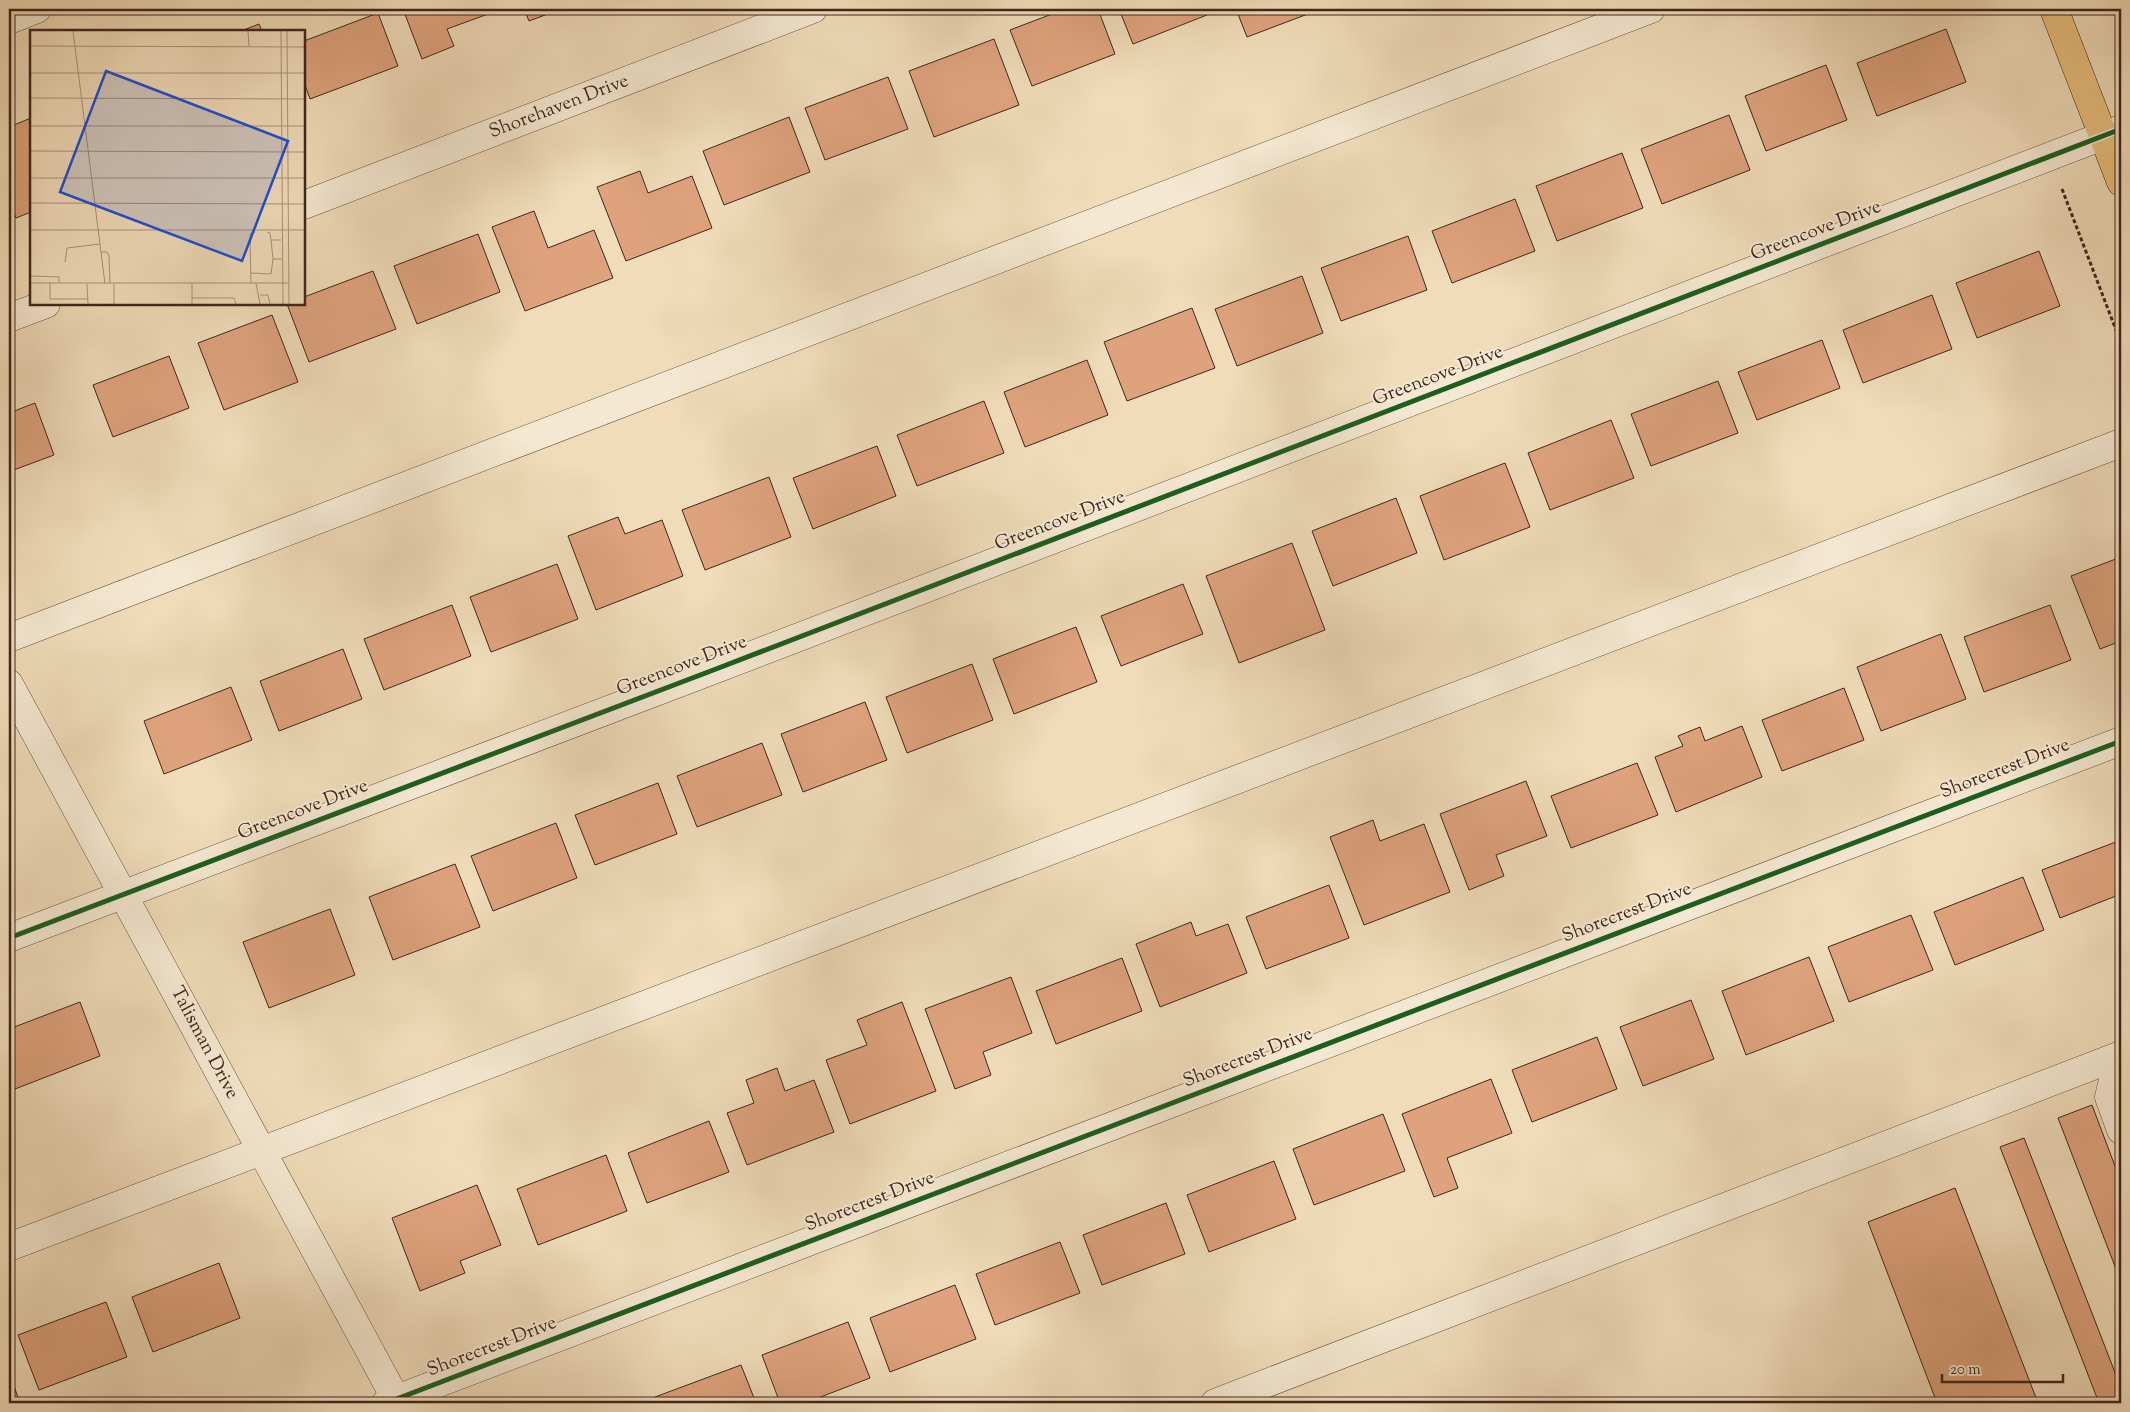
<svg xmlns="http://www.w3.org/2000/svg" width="2130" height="1412" font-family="'Sorts Mill Goudy',serif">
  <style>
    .building { fill: #dea37d; stroke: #40261c }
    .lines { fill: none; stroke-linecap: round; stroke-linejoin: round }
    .minor-casing { stroke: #6c5443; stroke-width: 29 }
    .major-casing { stroke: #40261c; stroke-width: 29 }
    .path { stroke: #40261c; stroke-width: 3; stroke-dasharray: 4 2.5; stroke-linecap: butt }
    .minor { stroke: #f5e8d2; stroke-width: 28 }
    .major { stroke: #e8be7c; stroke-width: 28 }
    .cycleway-casing { stroke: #f5e8d2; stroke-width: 8 }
    .cycleway { stroke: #1b5e20; stroke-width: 5 }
    .labels { text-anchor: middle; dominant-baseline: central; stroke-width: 4; stroke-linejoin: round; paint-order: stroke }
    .street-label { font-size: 19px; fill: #40261c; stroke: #f5e8d2 }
    .inset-road { fill: none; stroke: #aa937a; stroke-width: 1 }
    .view { fill: #1d4ed8; fill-opacity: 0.15; stroke: #1d4ed8; stroke-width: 2.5 }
    .inset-edge { fill: none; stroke: #40261c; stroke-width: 2.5 }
  </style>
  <rect width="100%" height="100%" fill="#f0dcb9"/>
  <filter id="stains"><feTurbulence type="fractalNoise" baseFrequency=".004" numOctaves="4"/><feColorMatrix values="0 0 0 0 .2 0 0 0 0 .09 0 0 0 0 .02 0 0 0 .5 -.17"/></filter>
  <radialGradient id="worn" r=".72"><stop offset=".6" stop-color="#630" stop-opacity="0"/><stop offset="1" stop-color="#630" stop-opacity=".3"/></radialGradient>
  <g class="building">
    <path d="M403 9H498L499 10 447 29 454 46 422 59Z"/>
    <path d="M524 9H561L529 21Z"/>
    <path d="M1065 9H1098L1115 54 1032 86 1010 30Z"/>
    <path d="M1119 9H1205L1207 15 1133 44Z"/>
    <path d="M1236 9H1321L1247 37Z"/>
    <path d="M378 13 398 66 310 99 304 82V41Z"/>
    <path d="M259 24 262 31H241Z"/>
    <path d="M1946 29 1966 82 1877 116 1857 63Z"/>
    <path d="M994 39 1019 105 934 137 909 71Z"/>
    <path d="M1826 65 1847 120 1766 151 1745 96Z"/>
    <path d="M888 77 908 129 825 160 805 108Z"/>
    <path d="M1729 115 1750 170 1662 204 1641 149Z"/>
    <path d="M789 117 810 172 724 205 703 151Z"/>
    <path d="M31 118V212L16 218 9 200V127Z"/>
    <path d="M1622 153 1643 208 1557 241 1536 186Z"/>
    <path d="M640 171 648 193 692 176 712 228 626 261 597 187Z"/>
    <path d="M1515 199 1535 251 1452 283 1432 231Z"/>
    <path d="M534 211 548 248 594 230 613 278 525 311 492 227Z"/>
    <path d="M478 234 500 292 417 324 394 266Z"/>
    <path d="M1408 236 1427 290 1341 321 1321 268Z"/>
    <path d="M2039 251 2060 306 1977 338 1956 283Z"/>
    <path d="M373 271 396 329 309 362 287 304H304V297Z"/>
    <path d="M1302 276 1323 333 1237 366 1215 309Z"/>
    <path d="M1932 295 1952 349 1863 383 1843 330Z"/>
    <path d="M1192 308 1215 368 1127 401 1104 342Z"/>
    <path d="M272 315 298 382 224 410 198 343Z"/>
    <path d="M1822 340 1840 388 1757 420 1738 372Z"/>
    <path d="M169 356 189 408 113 437 93 385Z"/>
    <path d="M1087 360 1108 415 1025 447 1004 392Z"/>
    <path d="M1718 381 1738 433 1651 466 1631 414Z"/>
    <path d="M984 401 1004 453 917 486 897 435Z"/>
    <path d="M35 403 54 455 11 471 9 466V413Z"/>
    <path d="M1611 420 1634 478 1550 510 1528 453Z"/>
    <path d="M877 446 896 496 813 529 793 478Z"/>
    <path d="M1505 463 1530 527 1444 560 1420 496Z"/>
    <path d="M769 477 791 537 705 570 682 510Z"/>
    <path d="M1396 498 1417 553 1333 586 1312 531Z"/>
    <path d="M618 517 625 534 662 520 683 576 596 610 568 536Z"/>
    <path d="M1292 543 1325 630 1239 663 1206 576Z"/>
    <path d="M2121 557V641L2100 649 2071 576Z"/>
    <path d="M557 564 578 619 491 652 470 597Z"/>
    <path d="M1183 584 1203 634 1121 666 1101 616Z"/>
    <path d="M452 605 471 656 384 690 364 639Z"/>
    <path d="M2050 605 2071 660 1984 692 1964 637Z"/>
    <path d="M1076 627 1097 682 1014 714 993 659Z"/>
    <path d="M1941 634 1966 699 1881 731 1857 667Z"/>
    <path d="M343 649 362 699 279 731 260 681Z"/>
    <path d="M972 664 993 720 907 753 886 697Z"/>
    <path d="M231 687 252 740 164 774 144 721Z"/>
    <path d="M1844 688 1864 740 1782 771 1762 720Z"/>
    <path d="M865 702 887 760 803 792 781 734Z"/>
    <path d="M1742 726 1762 777 1676 812 1655 757 1683 746 1678 736 1700 727 1705 741Z"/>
    <path d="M762 743 782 795 697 827 677 776Z"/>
    <path d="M1637 763 1658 815 1571 848 1551 796Z"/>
    <path d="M1526 781 1547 836 1496 855 1504 876 1469 890 1440 814Z"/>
    <path d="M658 783 677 834 595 865 575 815Z"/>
    <path d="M1373 820 1380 841 1424 824 1450 892 1364 925 1330 837Z"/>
    <path d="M556 823 577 878 493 911 471 856Z"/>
    <path d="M2121 840V894L2060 918 2042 870Z"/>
    <path d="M455 864 480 927 393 960 369 897Z"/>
    <path d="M2023 877 2044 930 1955 965 1934 912Z"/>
    <path d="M1329 885 1349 938 1266 969 1246 917Z"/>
    <path d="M330 909 355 975 269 1008 243 942Z"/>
    <path d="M1911 915 1933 970 1849 1002 1828 947Z"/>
    <path d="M1191 922 1196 936 1228 924 1247 973 1160 1007 1136 944Z"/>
    <path d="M1809 957 1834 1021 1746 1055 1722 991Z"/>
    <path d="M1122 958 1142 1011 1056 1044 1036 991Z"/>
    <path d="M1011 977 1032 1033 983 1052 991 1075 955 1089 925 1009Z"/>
    <path d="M1691 1000 1714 1059 1643 1086 1620 1027Z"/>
    <path d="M80 1002 100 1056 15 1089 9 1074V1029Z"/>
    <path d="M902 1002 936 1091 850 1124 826 1060 867 1045 857 1020Z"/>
    <path d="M1597 1037 1617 1089 1532 1122 1512 1070Z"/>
    <path d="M777 1068 785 1091 814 1080 834 1132 747 1165 727 1113 754 1103 746 1080Z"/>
    <path d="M1491 1079 1512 1133 1447 1158 1458 1188 1434 1197 1402 1114Z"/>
    <path d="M2092 1105 2121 1182V1282L2058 1118Z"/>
    <path d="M1383 1114 1405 1171 1314 1205 1293 1149Z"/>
    <path d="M709 1121 729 1172 647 1203 628 1153Z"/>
    <path d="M2024 1138 2121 1388V1403H2099L2000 1147Z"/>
    <path d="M606 1155 627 1211 538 1245 517 1189Z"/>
    <path d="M1274 1161 1296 1219 1209 1252 1187 1195Z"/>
    <path d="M477 1185 501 1245 460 1261 465 1273 420 1291 392 1218Z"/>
    <path d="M1955 1188 2038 1403H1937L1868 1222Z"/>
    <path d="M1166 1203 1185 1254 1102 1285 1083 1235Z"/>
    <path d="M1060 1242 1080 1293 995 1325 976 1274Z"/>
    <path d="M219 1263 240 1318 153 1352 132 1297Z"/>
    <path d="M955 1285 976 1339 890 1372 870 1318Z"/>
    <path d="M106 1302 127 1357 39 1390 18 1335Z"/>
    <path d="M848 1322 870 1378 805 1403H780L762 1355Z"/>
    <path d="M741 1365 756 1403H657L655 1397Z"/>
    <path d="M9 1372 20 1403H9Z"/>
  </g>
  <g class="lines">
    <defs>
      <g id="minor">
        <path d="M9 20 37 9"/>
        <path d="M304 205 813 9"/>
        <path d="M9 318 46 304"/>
        <path d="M9 638 1651 9"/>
        <path d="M9 684 398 1403"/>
        <path d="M9 938 716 669 2121 129"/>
        <path d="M2121 1078 2113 1081 2109 1097 2121 1130"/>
        <path d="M9 1247 2121 443"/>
        <path d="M386 1403 2121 741"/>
        <path d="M1215 1403 2121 1055"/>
      </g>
      <path id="major" d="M2054 9 2121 182"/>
    </defs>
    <use href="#minor" class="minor-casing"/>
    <use href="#major" class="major-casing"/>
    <path class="path" d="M2062 189 2121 343"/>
    <use href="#minor" class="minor"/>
    <use href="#major" class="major"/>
    <defs>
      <g id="cycleway">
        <path d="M9 938 716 669 2121 129"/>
        <path d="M386 1403 2121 741"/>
      </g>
    </defs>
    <use href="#cycleway" class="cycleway-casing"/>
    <use href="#cycleway" class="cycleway"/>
  </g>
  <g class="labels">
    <g class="street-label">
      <text transform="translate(559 107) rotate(-21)">Shorehaven Drive</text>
      <text transform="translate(1816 231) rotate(-21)">Greencove Drive</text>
      <text transform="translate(1438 376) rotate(-21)">Greencove Drive</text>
      <text transform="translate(1060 521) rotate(-21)">Greencove Drive</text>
      <text transform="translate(682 666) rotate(-21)">Greencove Drive</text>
      <text transform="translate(2005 769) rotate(-21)">Shorecrest Drive</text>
      <text transform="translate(303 810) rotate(-21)">Greencove Drive</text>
      <text transform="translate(1627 913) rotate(-21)">Shorecrest Drive</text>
      <text transform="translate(204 1043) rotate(62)">Talisman Drive</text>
      <text transform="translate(1248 1058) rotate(-21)">Shorecrest Drive</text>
      <text transform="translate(870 1202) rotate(-21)">Shorecrest Drive</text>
      <text transform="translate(492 1347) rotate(-21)">Shorecrest Drive</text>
    </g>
  </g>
  <g transform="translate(30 30)">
    <rect width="275" height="275" fill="#f0dcb9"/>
    <path class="inset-road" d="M43 1 75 254M218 1 219 16M251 1 253 274M257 1 259 274M0 16 275 17M0 43H275M0 68 275 69M0 96H275M0 121 275 122M0 148H275M0 173 275 174M0 200H275M237 202 240 203 241 210H251M241 210 243 229M71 222H77L79 226 80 254M35 232 37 218 70 214M221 243 241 244 243 229H252M0 246 29 247V253M0 253H259M20 253V269H58M162 253V274M221 253 220 204 225 202M226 253 230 274M57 254 58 274M230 265H238L240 274M162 268H204L206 274M84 274V254"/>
    <path class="view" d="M76 41 258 111 212 231 30 162Z"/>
    <rect width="275" height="275" class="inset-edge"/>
  </g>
  <rect width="2130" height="1412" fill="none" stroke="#f0dcb9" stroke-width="30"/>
  <rect x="10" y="10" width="2110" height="1392" fill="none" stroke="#40261c" stroke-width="2.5"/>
  <rect x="15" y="15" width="2100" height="1382" fill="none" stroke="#40261c"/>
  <path d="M1942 1374v8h121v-8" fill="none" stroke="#40261c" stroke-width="2.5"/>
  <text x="1950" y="1374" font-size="15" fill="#40261c" stroke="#f5e8d2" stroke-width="4" paint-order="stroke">20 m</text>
  <rect width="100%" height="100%" filter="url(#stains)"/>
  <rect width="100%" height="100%" fill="url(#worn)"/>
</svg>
